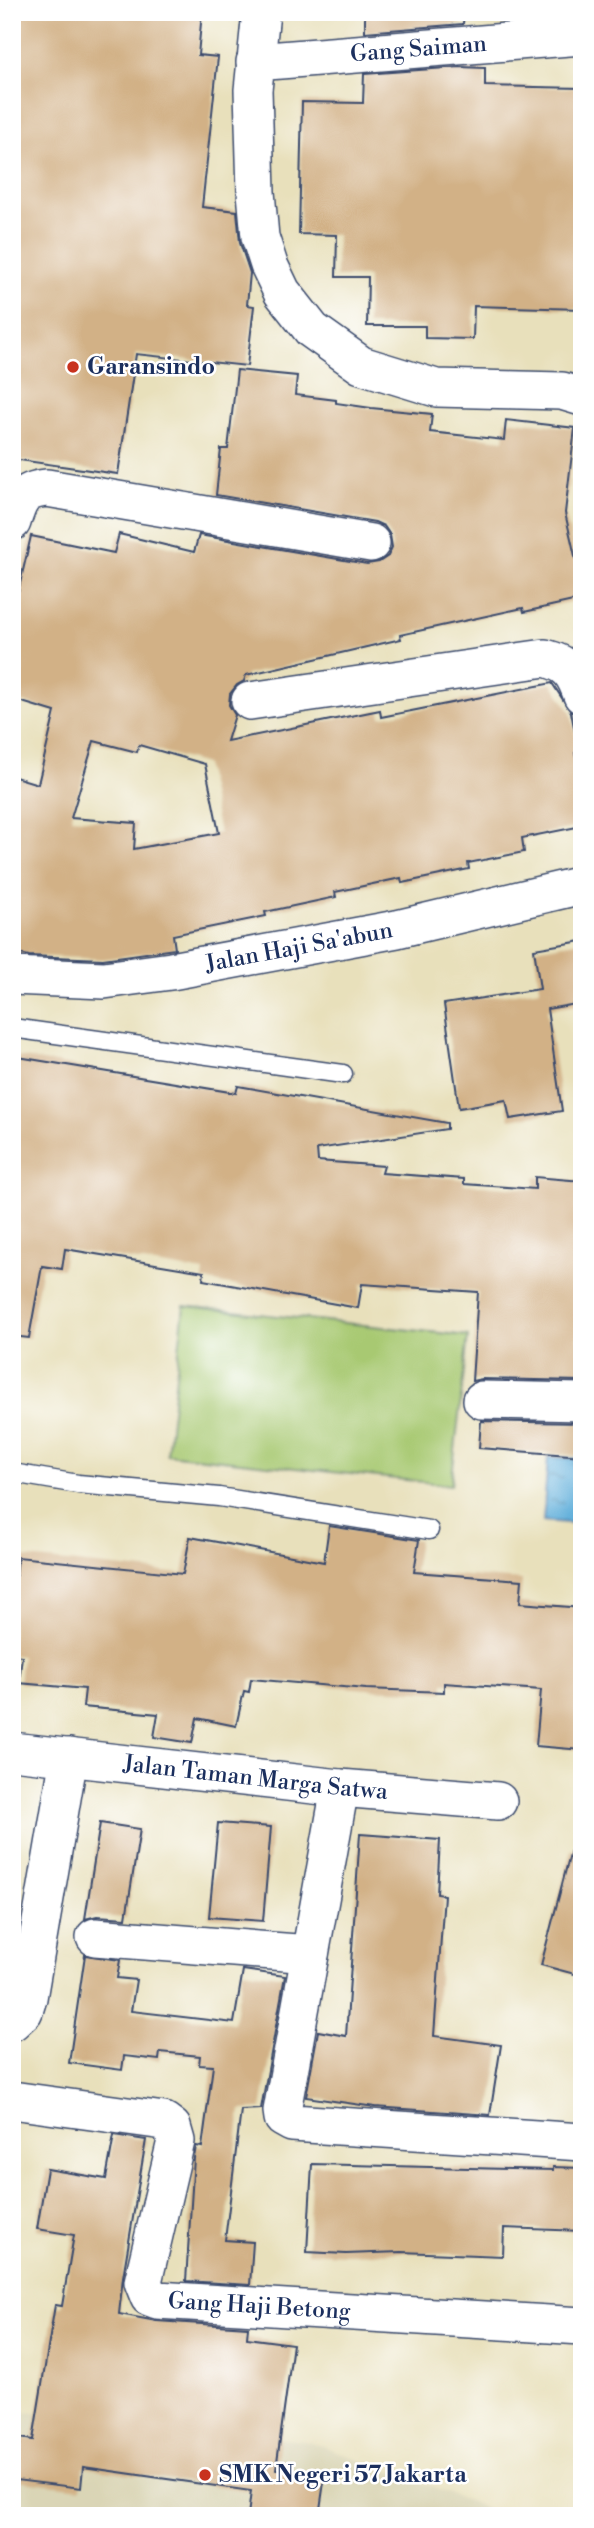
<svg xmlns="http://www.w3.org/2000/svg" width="594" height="2528" font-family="'Libre Bodoni',serif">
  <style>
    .built { fill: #dad5b6 }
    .pitch { fill: #a8c972; stroke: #627c68; stroke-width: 2 }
    .water { fill: url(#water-ripples); stroke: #3e6f9c; stroke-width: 2 }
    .building { fill: #d2b186; fill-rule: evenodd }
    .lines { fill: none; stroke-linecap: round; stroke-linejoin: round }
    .lane-casing { stroke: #3a4a6c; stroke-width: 21 }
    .street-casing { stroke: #3a4a6c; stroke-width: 40 }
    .lane { stroke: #fff; stroke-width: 18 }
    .street { stroke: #fff; stroke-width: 37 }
    .poi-dot { fill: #c8321e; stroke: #fff; stroke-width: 2.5 }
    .labels { text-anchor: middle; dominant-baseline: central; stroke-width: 5; stroke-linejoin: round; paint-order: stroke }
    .street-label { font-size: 23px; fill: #1b2f5e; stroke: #fff }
    .poi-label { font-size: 23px; font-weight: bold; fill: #1b2f5e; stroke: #fff; text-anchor: start }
  </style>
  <defs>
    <pattern id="water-ripples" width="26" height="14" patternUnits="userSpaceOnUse" patternTransform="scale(1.75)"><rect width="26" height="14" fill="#60afda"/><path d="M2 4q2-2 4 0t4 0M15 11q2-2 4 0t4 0" fill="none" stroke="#4e8fb4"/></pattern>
  </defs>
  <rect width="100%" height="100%" fill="#fff"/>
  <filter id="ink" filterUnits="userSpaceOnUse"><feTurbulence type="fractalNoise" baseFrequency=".0143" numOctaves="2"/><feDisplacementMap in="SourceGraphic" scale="14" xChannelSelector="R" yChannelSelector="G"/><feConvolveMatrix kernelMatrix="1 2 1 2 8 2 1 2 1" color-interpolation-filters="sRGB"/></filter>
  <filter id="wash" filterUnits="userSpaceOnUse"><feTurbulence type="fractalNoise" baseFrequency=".00686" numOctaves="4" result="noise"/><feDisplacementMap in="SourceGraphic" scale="28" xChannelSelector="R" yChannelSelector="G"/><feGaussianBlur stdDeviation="1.57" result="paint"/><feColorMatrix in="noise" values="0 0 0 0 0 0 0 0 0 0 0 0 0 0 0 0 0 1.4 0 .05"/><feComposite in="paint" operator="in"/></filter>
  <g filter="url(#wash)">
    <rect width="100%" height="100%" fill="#e8e0bb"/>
    <path class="built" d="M24 2412 312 2442 484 2507 494 2516H12V2413Z"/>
    <path class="pitch" d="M184 1306 468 1336 451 1485 167 1454Z"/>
    <path class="water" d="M548 1457 582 1459V1524L543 1521Z"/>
    <g id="blocks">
      <g class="building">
        <path d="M12 12H202L198 55 218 57 202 207 237 211 240 243 250 273 247 305 254 306 247 366 136 354 118 474 12 459Z"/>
        <path d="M365 12H464L463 24 365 32Z"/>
        <path d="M460 67 485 68V86L582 88V309L474 306 473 339 425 338V326H367L368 277H336L337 235 299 234 302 102 363 103 364 74Z"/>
        <path d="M237 370 297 376 295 395 336 400V403L371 408 432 414 430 432 504 440 506 420 575 428 565 513 582 586V599L524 612 523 608 400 635 401 639 246 675 244 681 237 685 230 694 229 705 235 715 227 741 380 710 381 717 552 683 571 712 579 752 575 753 582 788V826L522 838 524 852 468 863 469 869 402 883 401 878 335 892 336 897 265 912 266 916 173 935 175 949 103 959 29 956 12 952V776L38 784 55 712 12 699V618L31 536 114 553 119 534 194 552 199 535 367 564 379 562 388 556 392 547 390 535 384 526 375 522 216 495 221 449H228ZM94 741 137 752 139 745 205 764 219 833 134 849 136 823 71 818Z"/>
        <path d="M582 941V1003L547 1009 562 1111 510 1119 506 1100 459 1108 444 1004 540 989 534 949Z"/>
        <path d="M12 1056 236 1093 238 1086 447 1123V1129L317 1149 318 1161 384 1166 382 1173 464 1179V1184L535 1189V1177L582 1181V1299L578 1340 582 1341V1381L482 1379 472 1381 478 1292 362 1284 358 1308 203 1280 204 1272 65 1249 62 1269 42 1266 29 1338 12 1336Z"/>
        <path d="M481 1421 582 1423V1456L479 1448Z"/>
        <path d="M329 1526 419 1540 414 1572 522 1580 520 1603 582 1608V1750L536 1746 541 1690 444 1683V1692L366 1689 251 1679 249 1692 244 1691 236 1726 197 1718 192 1743 154 1737 158 1714 83 1707 85 1689 19 1683 22 1656 12 1655V1617L18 1557 183 1574 190 1537 324 1562Z"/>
        <path d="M100 1823 140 1829 126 1918 97 1916 85 1919Z"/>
        <path d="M218 1823 271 1827 263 1921 209 1917Z"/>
        <path d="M360 1834 440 1840 437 1894 444 1895 434 2036 501 2045 490 2115 375 2107 306 2097 318 2031 346 2036Z"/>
        <path d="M571 1850 582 1852V1976L541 1965Z"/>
        <path d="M85 1955 120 1960 117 1978 136 1980 131 2011 234 2023 243 1970 285 1976 261 2109 241 2110 225 2240 253 2242 250 2285 186 2281 194 2158 196 2146 202 2147 213 2066 199 2065 200 2056 160 2052 159 2060 124 2056 122 2070 69 2063Z"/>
        <path d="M114 2135 146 2140 123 2277 119 2314 156 2321 248 2327 247 2338 293 2344 276 2469 325 2475 319 2516H248L251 2491 83 2467 81 2488 15 2480 20 2438 33 2440 55 2305 62 2306 74 2235 37 2229 47 2169 106 2179Z"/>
        <path d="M312 2164 553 2170V2167L582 2168V2231L504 2228 503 2256 401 2252 346 2254 307 2252Z"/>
      </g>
    </g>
  </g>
  <g filter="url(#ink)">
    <use href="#blocks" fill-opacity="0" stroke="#3a4a6c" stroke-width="2"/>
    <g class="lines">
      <defs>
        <g id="lane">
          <path d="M12 1028 343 1074"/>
          <path d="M12 1473 78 1484 219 1497 429 1530"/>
        </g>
        <g id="street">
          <path d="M261 12 253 90 256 192 260 237 269 265 282 292 312 330 361 365 436 388 562 391 582 397"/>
          <path id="s1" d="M255 62 582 36"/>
          <path d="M12 522C19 499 23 490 47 488L371 543"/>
          <path d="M250 701 545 658C568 664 574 672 582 695"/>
          <path id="s2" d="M12 976 104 980 171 971 397 929 582 885"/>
          <path d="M482 1400 582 1402"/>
          <path id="s3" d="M12 1751 340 1788 498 1801"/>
          <path d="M340 1788 282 2111 283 2118 292 2123 582 2142"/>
          <path d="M95 1937 310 1954"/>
          <path d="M12 2022 24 2011 28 1998 69 1757"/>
          <path id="s4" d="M12 2100 164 2121 172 2127 176 2141 143 2282 149 2297 157 2300 582 2326"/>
        </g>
      </defs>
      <use href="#lane" class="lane-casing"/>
      <use href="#street" class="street-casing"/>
      <use href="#lane" class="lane"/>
      <use href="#street" class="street"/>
    </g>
  </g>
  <g class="poi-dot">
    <circle cx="73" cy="367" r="7"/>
    <circle cx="205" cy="2475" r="7"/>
  </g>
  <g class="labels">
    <g class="street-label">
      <text stroke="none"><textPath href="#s1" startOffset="164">Gang Saiman</textPath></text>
      <text stroke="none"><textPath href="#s2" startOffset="290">Jalan Haji Sa'abun</textPath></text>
      <text stroke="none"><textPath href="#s3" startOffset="245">Jalan Taman Marga Satwa</textPath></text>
      <text stroke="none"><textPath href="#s4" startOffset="450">Gang Haji Betong</textPath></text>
    </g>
    <g class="poi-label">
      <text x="87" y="367">Garansindo</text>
      <text x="219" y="2475">SMK Negeri 57 Jakarta</text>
    </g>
  </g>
  <rect width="594" height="2528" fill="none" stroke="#fff" stroke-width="42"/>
</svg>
